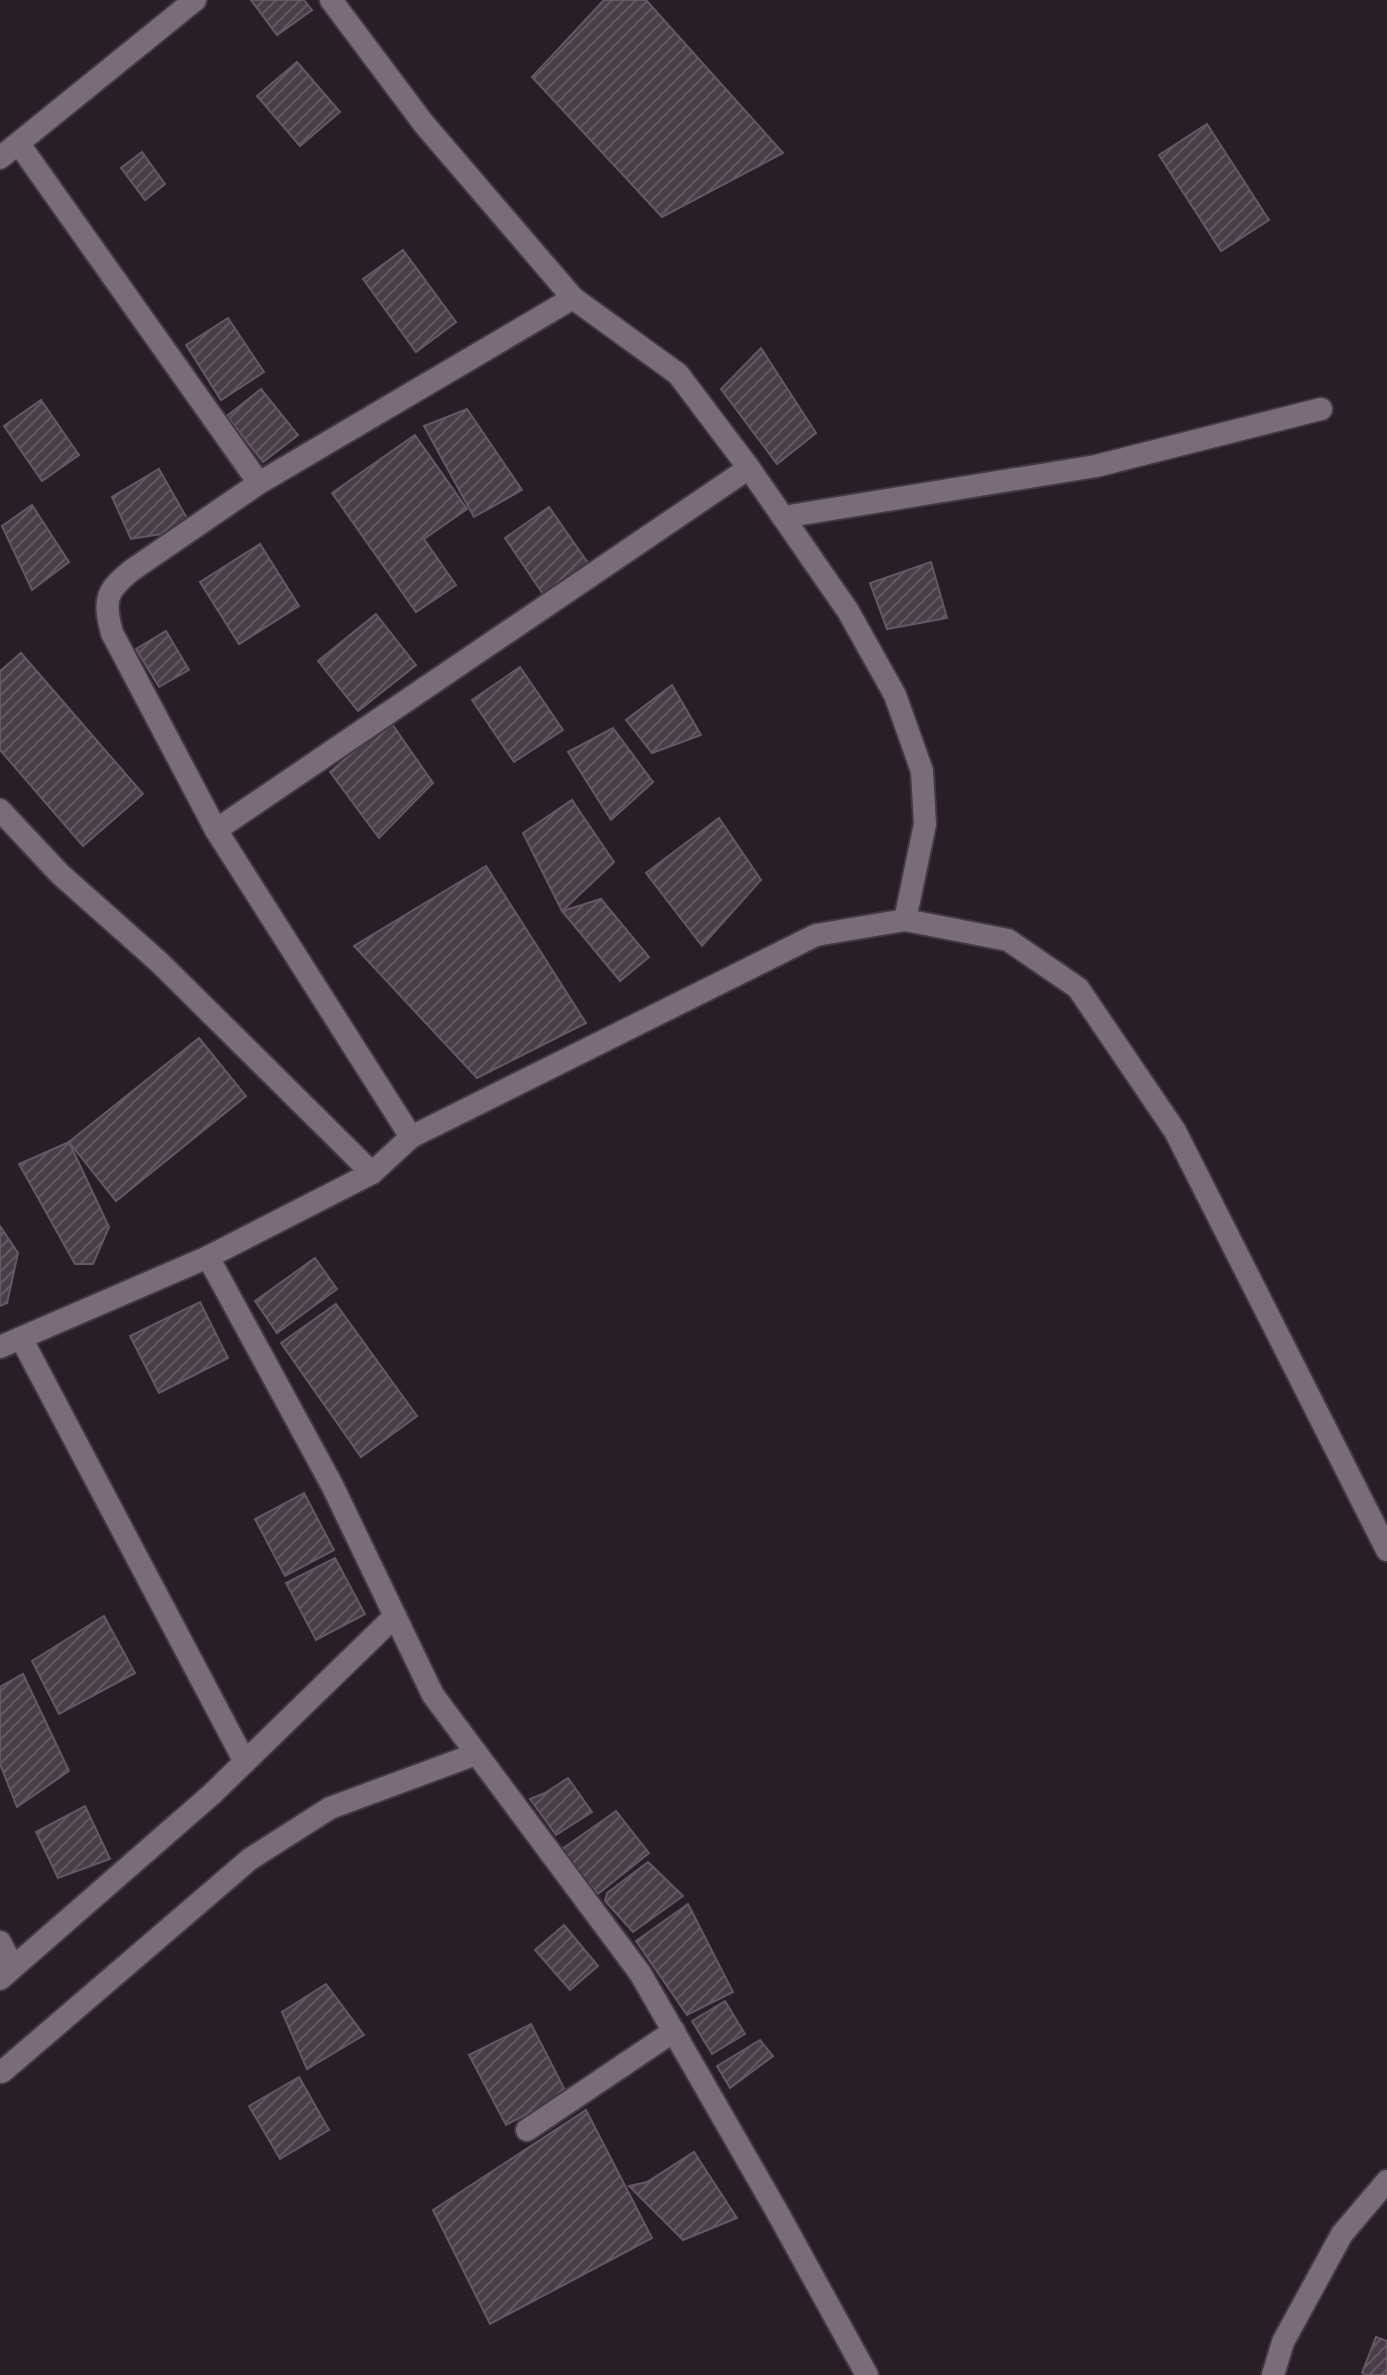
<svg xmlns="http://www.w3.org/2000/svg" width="1387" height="2375" font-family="'PT Sans',sans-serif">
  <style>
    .building { fill: url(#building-hatch); stroke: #655864; stroke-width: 2 }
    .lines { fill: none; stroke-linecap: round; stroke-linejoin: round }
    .service-casing { stroke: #423942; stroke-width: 26 }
    .minor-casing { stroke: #423942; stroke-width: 26 }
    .service { stroke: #7a6d79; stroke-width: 22 }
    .minor { stroke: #7a6d79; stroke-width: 22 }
  </style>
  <defs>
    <pattern id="building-hatch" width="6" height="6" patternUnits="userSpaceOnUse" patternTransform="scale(2)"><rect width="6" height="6" fill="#493d48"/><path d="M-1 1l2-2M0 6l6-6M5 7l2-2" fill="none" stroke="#635862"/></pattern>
  </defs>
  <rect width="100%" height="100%" fill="#291e28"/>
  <g class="building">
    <path d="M251 0H304L312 10 277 35Z"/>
    <path d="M604 0H646L783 153 662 217 532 77Z"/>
    <path d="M297 62 340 112 300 146 257 96Z"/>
    <path d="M1207 124 1269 220 1221 251 1159 155Z"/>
    <path d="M142 152 165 184 145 200 121 168Z"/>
    <path d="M403 250 456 322 416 352 363 279Z"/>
    <path d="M228 318 264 372 221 400 186 345Z"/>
    <path d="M761 348 816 433 777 464 721 389Z"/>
    <path d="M261 389 298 435 263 462 227 416Z"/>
    <path d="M41 400 79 455 42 481 4 426Z"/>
    <path d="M467 409 522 490 474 517 424 426Z"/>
    <path d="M415 435 467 509 424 539 456 585 416 612 332 493Z"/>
    <path d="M159 469 193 529 131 539 112 497Z"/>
    <path d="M32 505 69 562 32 590 2 526Z"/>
    <path d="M549 507 588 563 543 594 505 538Z"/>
    <path d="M260 544 299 606 239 644 200 582Z"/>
    <path d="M931 562 947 618 887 629 870 583Z"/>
    <path d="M376 614 416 665 358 711 318 661Z"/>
    <path d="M166 631 189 670 159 687 136 649Z"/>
    <path d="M21 653 143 794 83 846 0 750V671Z"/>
    <path d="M520 667 563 730 514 762 472 700Z"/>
    <path d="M672 685 701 735 652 753 626 720Z"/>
    <path d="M390 721 433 783 379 838 330 772Z"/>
    <path d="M613 728 653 782 611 820 568 752Z"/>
    <path d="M572 800 614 862 562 911 523 833Z"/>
    <path d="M719 818 761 880 702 946 646 873Z"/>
    <path d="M486 866 586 1023 477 1078 354 946Z"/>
    <path d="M601 899 649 957 620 981 562 911Z"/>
    <path d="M199 1038 246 1096 116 1201 69 1142Z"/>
    <path d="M69 1142 109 1227 93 1264H75L19 1164Z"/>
    <path d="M0 1226 18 1253 7 1303 0 1306Z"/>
    <path d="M315 1258 337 1289 277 1333 255 1301Z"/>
    <path d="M200 1302 228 1358 159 1393 130 1336Z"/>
    <path d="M336 1304 417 1416 361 1457 281 1343Z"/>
    <path d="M304 1493 334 1550 285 1576 255 1519Z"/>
    <path d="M335 1558 365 1614 316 1640 286 1583Z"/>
    <path d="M104 1616 135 1673 59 1714 32 1661Z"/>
    <path d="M23 1674 69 1771 17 1807 0 1764V1687Z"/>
    <path d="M568 1778 592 1812 556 1835 530 1799 545 1793Z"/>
    <path d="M85 1806 110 1859 58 1878 36 1832Z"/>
    <path d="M616 1811 649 1853 598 1894 558 1852Z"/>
    <path d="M648 1862 683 1896 633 1932 605 1901 607 1893Z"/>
    <path d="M688 1904 733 1992 687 2015 636 1941Z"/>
    <path d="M564 1925 598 1966 570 1990 535 1950Z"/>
    <path d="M326 1984 364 2035 307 2069 282 2012Z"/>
    <path d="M725 2001 745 2034 712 2054 692 2021Z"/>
    <path d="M531 2024 567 2094 506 2125 469 2055Z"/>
    <path d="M760 2040 773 2056 730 2088 717 2066Z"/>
    <path d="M299 2077 329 2130 280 2159 249 2106Z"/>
    <path d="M586 2110 652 2238 490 2324 433 2210Z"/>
    <path d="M694 2152 737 2218 683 2240 629 2186 647 2182Z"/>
    <path d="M1376 2337 1387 2341V2375H1367L1362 2373Z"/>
  </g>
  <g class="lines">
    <defs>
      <g id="service">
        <path d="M783 517 1096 466 1321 409"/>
        <path d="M2 2072 250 1859 330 1808 476 1754"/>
      </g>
      <g id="minor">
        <path d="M331 0 424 124 573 298 678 374 749 468 848 611 895 695 922 771 925 824 905 920"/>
        <path d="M19 144 259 483"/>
        <path d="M0 158 195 0"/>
        <path d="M0 810 60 874 159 962 372 1173"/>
        <path d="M216 830 749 468"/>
        <path d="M411 1137 216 830 112 633C103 600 106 591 132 570L259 483 573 298"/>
        <path d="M208 1257 332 1485 433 1695 640 1973 775 2208 867 2375"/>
        <path d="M21 1338 245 1762"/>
        <path d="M0 1347 208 1257 372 1173 411 1137 816 935 905 920 1008 940 1078 988 1175 1131 1387 1550"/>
        <path d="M0 1942 13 1967"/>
        <path d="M0 1979 212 1794 395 1616"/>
        <path d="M527 2130 674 2031"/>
        <path d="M1273 2375 1283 2342 1342 2234 1387 2181"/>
      </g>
    </defs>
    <use href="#service" class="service-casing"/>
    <use href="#minor" class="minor-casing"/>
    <use href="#service" class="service"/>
    <use href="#minor" class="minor"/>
  </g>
</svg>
